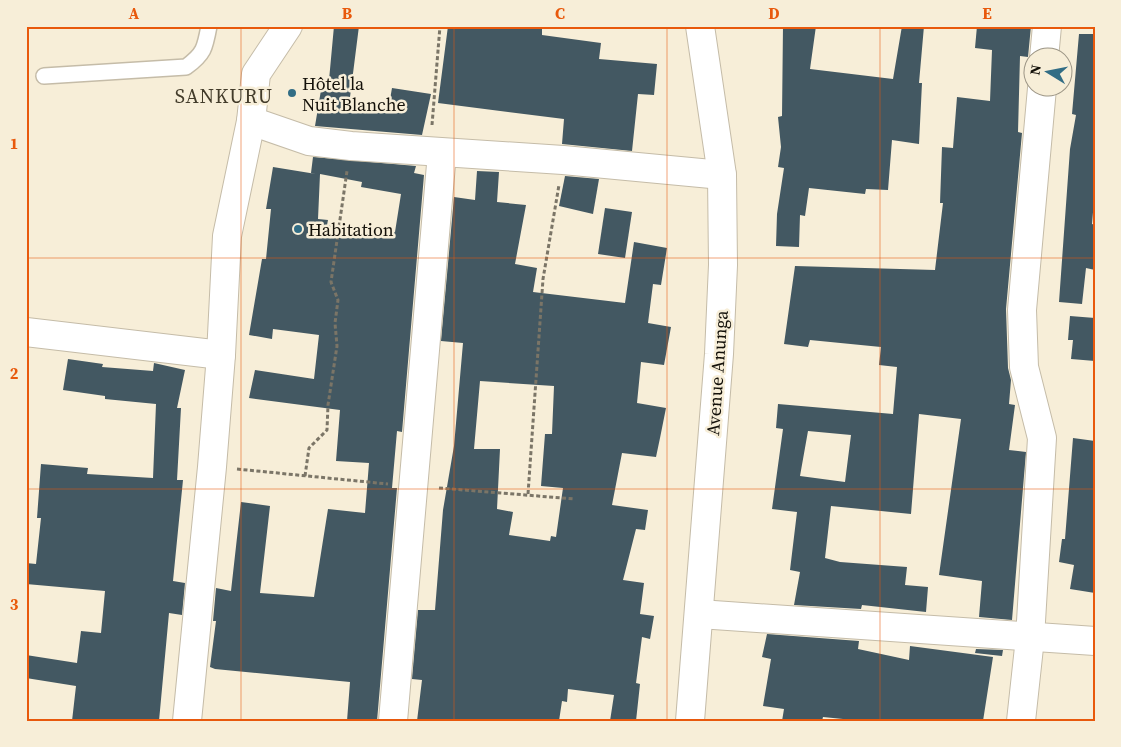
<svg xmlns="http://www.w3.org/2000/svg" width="1121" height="747" font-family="'Source Serif 4',serif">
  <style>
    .building { fill: #435862; fill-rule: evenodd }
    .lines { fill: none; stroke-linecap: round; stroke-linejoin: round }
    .service-casing { stroke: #c5bca8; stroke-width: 18 }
    .minor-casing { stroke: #c5bca8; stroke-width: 30 }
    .path { stroke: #7b7567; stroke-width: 3; stroke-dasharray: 4 2.5; stroke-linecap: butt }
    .service { stroke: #fff; stroke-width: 15 }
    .minor { stroke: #fff; stroke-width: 28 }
    .grid { fill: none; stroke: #e8590c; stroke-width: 1; stroke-opacity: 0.55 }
    .poi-dot { fill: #326d85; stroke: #f7eed8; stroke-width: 2 }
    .labels { text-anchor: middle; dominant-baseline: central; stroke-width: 5; stroke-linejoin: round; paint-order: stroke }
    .poi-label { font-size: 18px; fill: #131009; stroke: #f7eed8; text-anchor: start }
    .street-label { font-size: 18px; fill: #131009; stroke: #f7eed8 }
    .quarter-label { font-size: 20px; letter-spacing: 1px; fill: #423b2a; stroke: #f7eed8 }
    .neatline { fill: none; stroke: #e8590c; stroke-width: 2 }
    .grid-label { font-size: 16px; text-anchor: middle; font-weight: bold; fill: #e8590c }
  </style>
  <rect width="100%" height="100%" fill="#f7eed8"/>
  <g class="building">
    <path d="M334 26H359L349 105 388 111 392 88 431 94 422 135 315 126 321 90 328 91Z"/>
    <path d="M448 26H542V35L601 43 599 59 657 64 654 95 638 94 632 151 562 144 564 119 438 103Z"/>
    <path d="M783 26H816L810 69 893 79 902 26H924L919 83H922L919 144 892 140 888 190 866 189 865 194 809 188 805 216 800 215 799 247 776 246 777 214 784 168 778 167 781 147 778 117 782 116Z"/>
    <path d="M977 26H1031L1028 57 1020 56 1018 132 1022 133 1006 309 1008 368 1011 380 1009 404 1015 405 1009 450 1026 452 1012 620 979 617 982 581 939 575 961 419 919 414 911 514 831 506 825 558 840 562 907 567 905 585 928 587 926 612 862 605 861 609 794 605 800 572 790 570 797 512 772 509 783 429 776 428 778 404 893 414 897 367 879 365 881 347 810 340 808 347 784 344 795 266 935 270 943 203H940L942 147 953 148 957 97 990 101 992 50 975 48ZM808 431 851 435 845 482 800 476Z"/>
    <path d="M1079 34H1095V189L1092 224 1095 225V270L1086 268 1082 304 1059 302 1070 149 1076 115 1072 114Z"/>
    <path d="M313 157 416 166 414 173 424 175 402 432 397 431 392 488H397L377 721H347L350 682 215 669 210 667 216 621H213L216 588 231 591 241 502 270 506 260 593 314 597 328 509 365 513 369 463 336 461 340 410 249 398 255 370 314 379 319 335 273 329 272 339 249 335 262 259H266L271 209H266L273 167 316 174 311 173ZM320 174 362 182 361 187 401 194 395 232 327 225 328 220 318 219Z"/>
    <path d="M477 171 499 172 497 202 526 205 515 264 537 268 533 292 625 303 634 242 667 248 661 285 653 284 648 323 671 327 664 365 641 362 637 403 666 408 660 438 656 457 622 453 612 505 648 510 645 530 636 529 623 580 644 583 640 614 654 616 650 639 642 637 636 683 640 684 636 721H610L614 695 568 689 567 702 562 701 559 721H417L422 680 412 679 418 610H435L443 510 454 446 463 343 441 341 454 197 475 200ZM480 381 554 386 552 434H545L541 486 563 488 556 537 551 536 550 541 509 535 513 512 497 509 500 449H474Z"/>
    <path d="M565 176 599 179 593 214 559 206Z"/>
    <path d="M605 208 632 212 625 258 598 254Z"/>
    <path d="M1070 316 1095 318V361L1071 359 1073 340H1068Z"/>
    <path d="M68 359 103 364 102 367 153 371 154 363 185 370 177 408H181L177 480H183L173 581 185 583 182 615 169 613 159 721H72L76 686 26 678V655L77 663 81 631 101 633 105 591 26 584V563L36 564 41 518H37L41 464 88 468 87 474 153 478 156 404 105 399V396L63 390Z"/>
    <path d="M1073 438 1095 441V593L1070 589 1074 565 1059 562 1062 539H1065Z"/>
    <path d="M767 634 859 641 858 649 909 660 910 646 993 657 983 721H863L823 717 822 721H782L784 709 763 706 771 659 762 657Z"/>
    <path d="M976 649 1003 650 1002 656 975 653Z"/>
  </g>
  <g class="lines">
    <defs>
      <path id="service" d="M44 76 186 67C204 54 205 48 209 26"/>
      <g id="minor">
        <path d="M1044 58 1047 26"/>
        <path d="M251 121 309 141 351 146 563 160 722 175"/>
        <path d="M26 332 221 355"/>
        <path d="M699 614 1095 641"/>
        <path d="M187 721 212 467 221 355 227 236 251 121 256 74 288 26"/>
        <path d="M393 721 442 153"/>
        <path d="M690 721 719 354 723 265 722 175 700 26"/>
        <path d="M1021 721 1030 638 1042 438 1024 367 1022 310 1042 88"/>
      </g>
    </defs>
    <use href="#service" class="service-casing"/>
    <use href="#minor" class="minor-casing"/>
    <g class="path">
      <path d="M432 125 440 26"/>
      <path d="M237 469 388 484"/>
      <path d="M305 476 309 448 327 430 328 405 337 346 335 323 338 300 331 282 347 171"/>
      <path d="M439 488 575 499"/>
      <path d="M528 494 543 279 559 185"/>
    </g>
    <use href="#service" class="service"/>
    <use href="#minor" class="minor"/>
  </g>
  <path class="grid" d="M241 26V721M454 26V721M667 26V721M880 26V721M26 258H1095M26 489H1095"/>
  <g class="poi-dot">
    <circle cx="292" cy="93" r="5"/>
    <circle cx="298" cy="229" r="5"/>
  </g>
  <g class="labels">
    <g class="poi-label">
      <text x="302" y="83">Hôtel la<tspan x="302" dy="21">Nuit Blanche</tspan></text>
      <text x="308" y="229">Habitation</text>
    </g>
    <g class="street-label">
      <text transform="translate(717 373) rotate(-86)">Avenue Anunga</text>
    </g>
    <g class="quarter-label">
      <text x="224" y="96">SANKURU</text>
    </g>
  </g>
  <rect width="1121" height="747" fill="none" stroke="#f7eed8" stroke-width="55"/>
  <g transform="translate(1048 72) rotate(280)"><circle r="24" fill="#f7eed8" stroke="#9c9585"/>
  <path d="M0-4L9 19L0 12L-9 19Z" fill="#326d85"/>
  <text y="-8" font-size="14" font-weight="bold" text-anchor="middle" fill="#131009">N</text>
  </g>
  <rect x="28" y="28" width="1066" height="692" class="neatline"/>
  <g class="grid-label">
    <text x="134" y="19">A</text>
    <text x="347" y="19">B</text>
    <text x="560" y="19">C</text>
    <text x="774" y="19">D</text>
    <text x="987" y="19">E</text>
    <text x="14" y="149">1</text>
    <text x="14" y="379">2</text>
    <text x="14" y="610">3</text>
  </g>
</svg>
